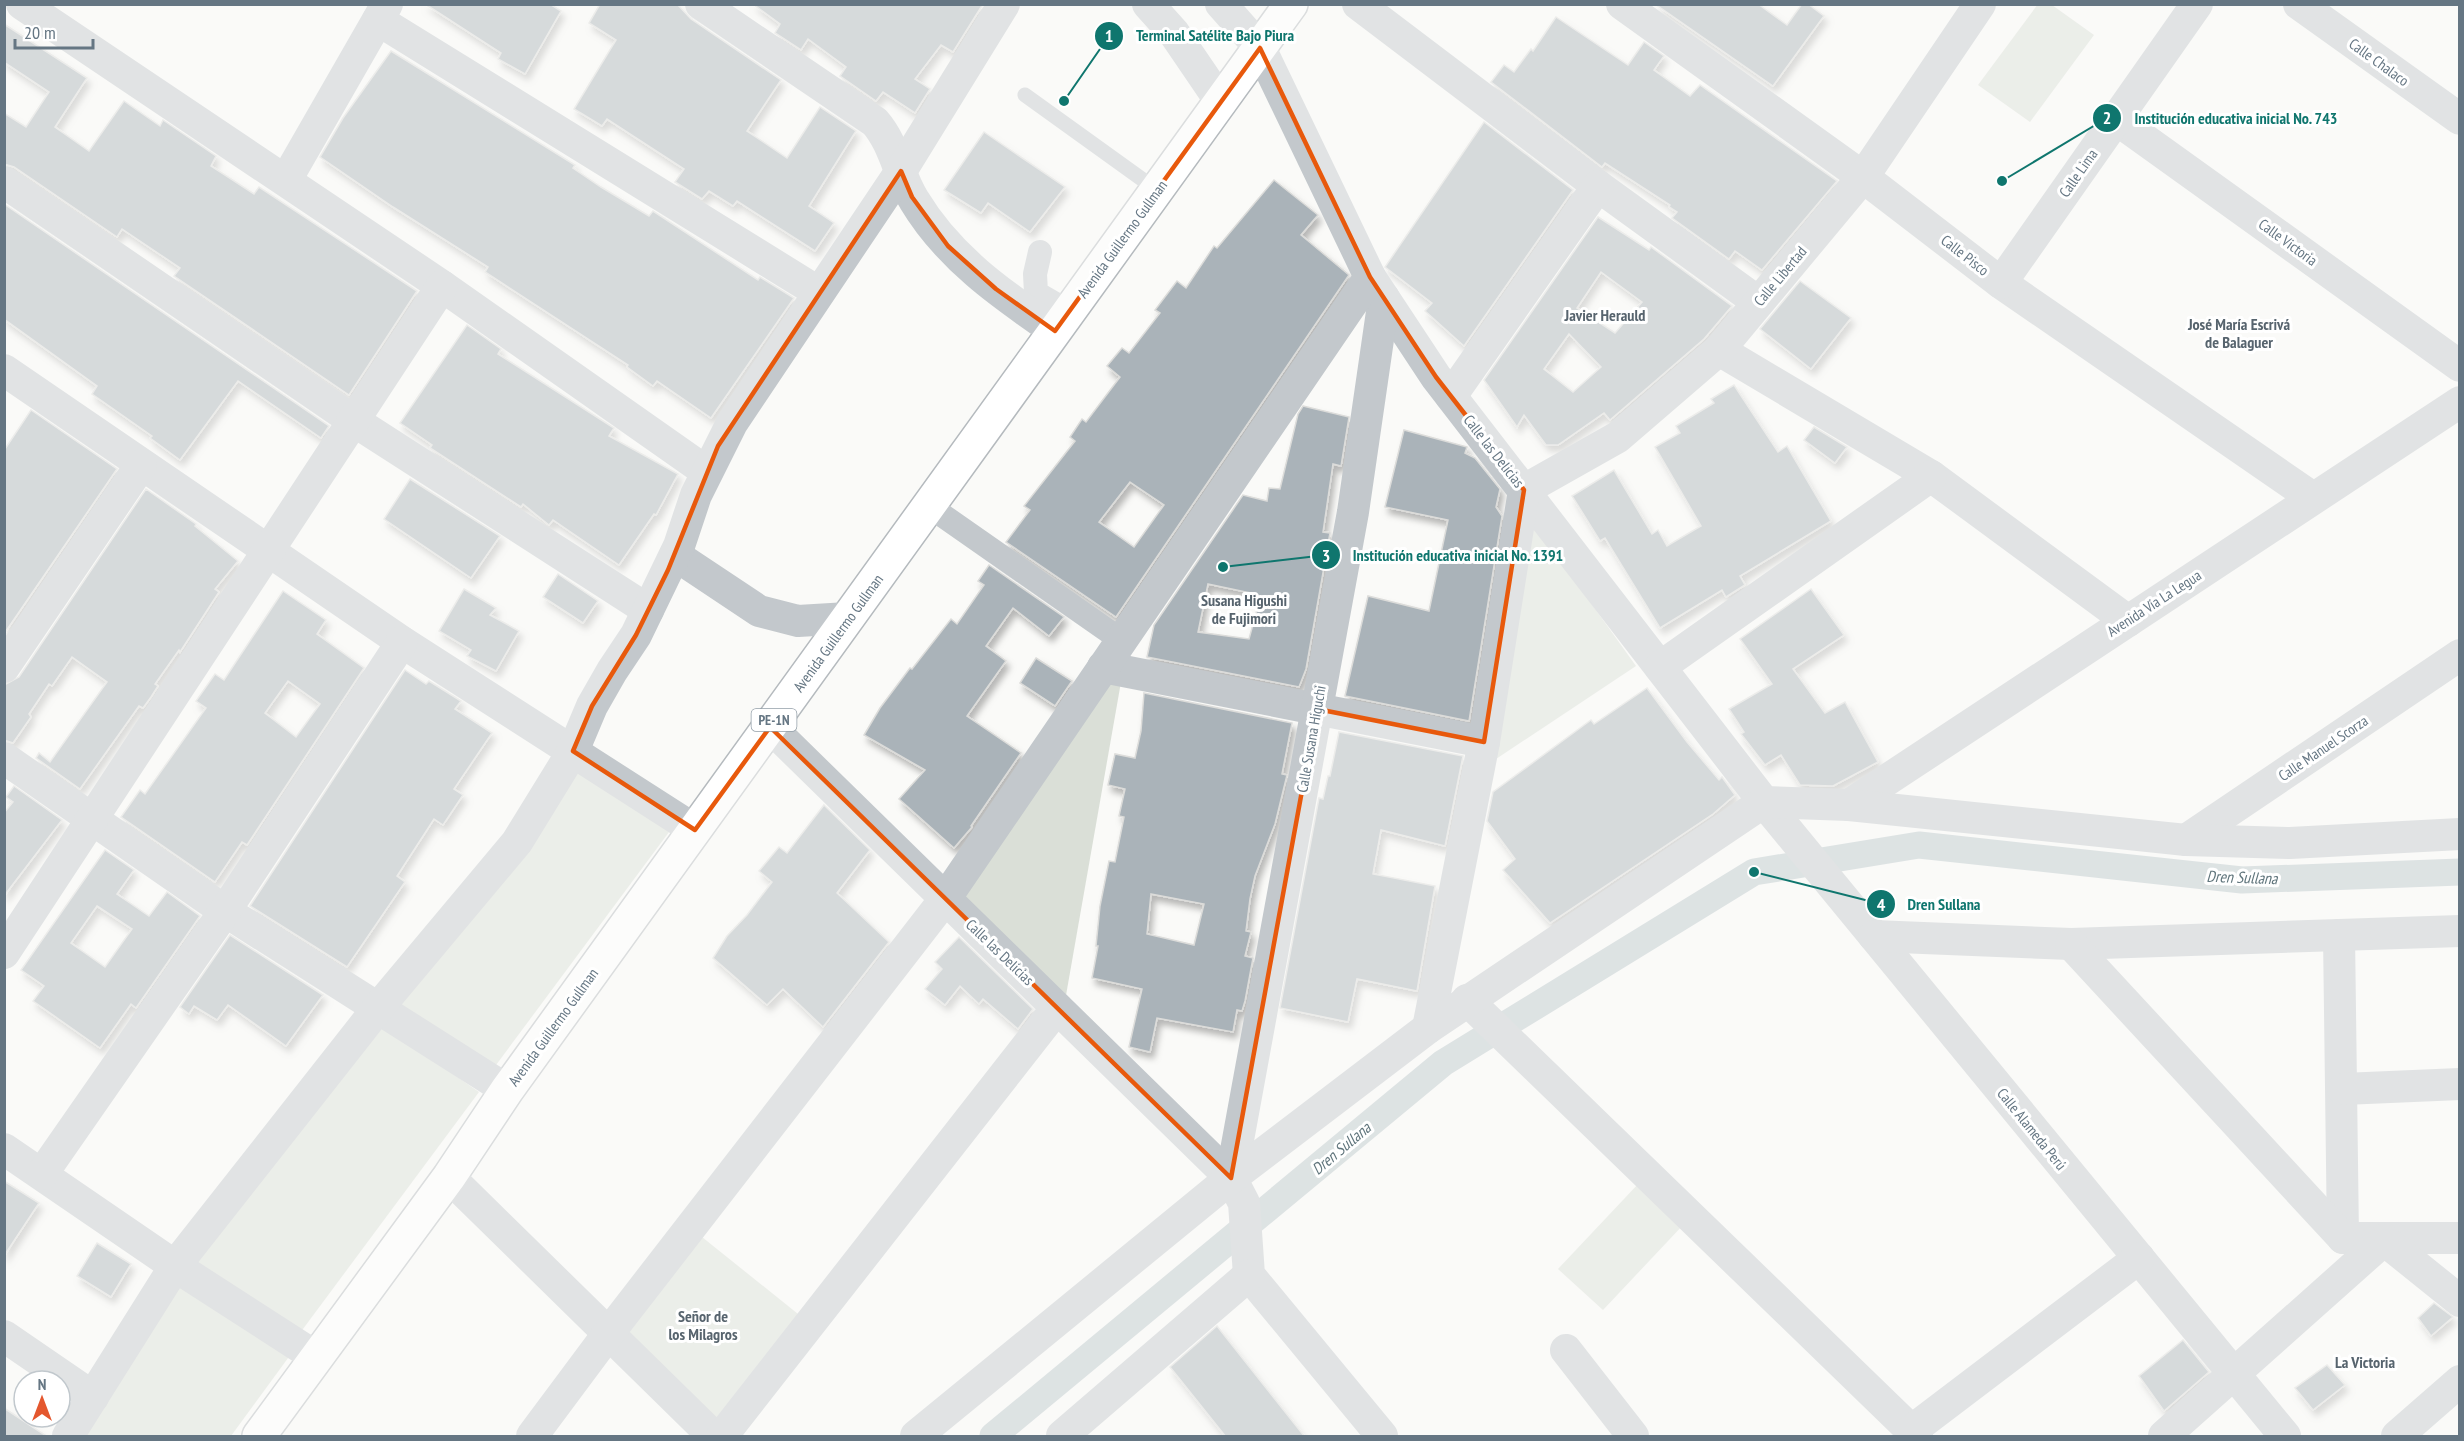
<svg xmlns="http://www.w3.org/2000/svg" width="2464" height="1441" font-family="'PT Sans Narrow',sans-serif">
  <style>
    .green { fill: #dadfd7 }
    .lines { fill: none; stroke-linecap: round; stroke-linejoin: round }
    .canal { stroke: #bbc7cb; stroke-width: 27 }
    .building { fill: #aab3b9; stroke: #dcdcda; stroke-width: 1.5; fill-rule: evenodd; filter: url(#shadow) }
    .primary-casing { stroke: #b5babe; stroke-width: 36 }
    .service { stroke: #c3c8cc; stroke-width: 15 }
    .pedestrian { stroke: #c3c8cc; stroke-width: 24 }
    .minor { stroke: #c3c8cc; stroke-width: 32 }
    .primary { stroke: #fff; stroke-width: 33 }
    .marked { fill: none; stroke: #e8590c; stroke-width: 4.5; stroke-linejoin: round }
    .labels { text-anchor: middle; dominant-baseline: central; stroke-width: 6; stroke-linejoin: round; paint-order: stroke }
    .shield { fill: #fff; stroke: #939fa8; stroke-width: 1.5 }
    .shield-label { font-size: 14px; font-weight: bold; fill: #657683 }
    .street-label { font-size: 15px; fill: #657683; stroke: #fff }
    .neighbourhood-label { font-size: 16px; font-weight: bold; fill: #57646e; stroke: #fff }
    .water-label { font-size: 16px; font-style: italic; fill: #60757c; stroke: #fff }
    .leader { fill: none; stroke: #0f766e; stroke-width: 2 }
    .callout-dot { fill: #0f766e; stroke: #fff; stroke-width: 2 }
    .mark-label { font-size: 18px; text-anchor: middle; font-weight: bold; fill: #fff }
    .callout-label { font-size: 16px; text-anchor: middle; font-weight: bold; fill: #0f766e; stroke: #fff; stroke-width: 6; stroke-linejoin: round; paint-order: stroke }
  </style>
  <defs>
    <filter id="shadow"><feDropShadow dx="3.5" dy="6" stdDeviation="3" flood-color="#0004"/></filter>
  </defs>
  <rect width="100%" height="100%" fill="#fafaf8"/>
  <g class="green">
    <path d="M2038 4 2052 5 2094 35 2030 122 1978 85Z"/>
    <path d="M1530 518 1636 666 1493 761Z"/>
    <path d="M1110 681 1121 682 1065 1001 961 901Z"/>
    <path d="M576 770 672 828 496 1065 394 1006Z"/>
    <path d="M384 1026 479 1092 300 1333 193 1259Z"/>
    <path d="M1640 1182 1684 1224 1603 1310 1558 1269Z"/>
    <path d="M697 1233 803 1318 719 1429 619 1335Z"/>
    <path d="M176 1282 291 1354 231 1436H82Z"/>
  </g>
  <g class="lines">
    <path class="canal" d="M993 1436 1443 1063 1754 872 1919 845 2242 880 2460 872"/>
  </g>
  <g class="building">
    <path d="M425 4H550L561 11 525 74 498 59 501 53Z"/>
    <path d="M600 4H677L691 19 781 80 747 131 787 158 820 107 856 131 809 206 834 223 815 251 737 201 733 206 709 191 702 199 675 182 684 169 607 119 602 126 574 109 616 40 589 23Z"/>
    <path d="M753 4H983L953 52 941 45 915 79 930 89 915 113 883 92 876 101 840 76 846 67 808 39 801 50 775 33 780 24Z"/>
    <path d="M1655 4H1758L1787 25 1802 4H1808L1824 16 1773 86Z"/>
    <path d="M1556 17 1628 65 1644 42 1664 56 1654 70 1690 96 1700 85 1837 181 1762 270 1735 251 1729 259 1672 218 1677 212 1669 207 1670 205 1605 163 1602 167 1491 82 1504 65 1514 72 1531 49 1533 51Z"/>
    <path d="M4 24 87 78 55 127 89 151 124 101 160 126 163 120 216 156 211 166 254 194 259 187 417 291 349 395 174 276 180 268 122 229 117 237 14 167 4 164V113L26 127 49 92 4 62Z"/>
    <path d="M391 51 575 165 573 168 601 187 649 216 653 211 758 280 760 277 794 298 711 418 657 381 653 386 627 367 628 365 485 272 488 267 393 207 320 157 343 118Z"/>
    <path d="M1484 122 1573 190 1464 346 1425 311 1432 303 1385 267Z"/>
    <path d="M984 132 1065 187 1030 232 988 203 981 213 944 190Z"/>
    <path d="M1274 180 1318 215 1301 235 1349 275 1116 617 1006 542 1030 510 1024 506 1075 441 1070 437 1082 419 1086 422 1120 377 1107 366 1122 348 1129 353 1160 313 1155 310 1177 281 1186 288 1214 246 1217 248ZM1130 482 1164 505 1134 547 1099 522Z"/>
    <path d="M4 204 329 426 321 438 238 381 180 460 150 438 152 436 92 394 97 386 4 319Z"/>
    <path d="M1598 217 1649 250 1651 247 1732 306 1704 339 1610 420 1604 413 1558 445H1546L1524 415 1517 427 1484 380ZM1601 272 1642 302 1615 333 1577 308ZM1569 334 1601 367 1573 392 1544 369Z"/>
    <path d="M1800 281 1851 318 1811 369 1760 329Z"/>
    <path d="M467 325 501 349 498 354 614 428 609 436 678 474 656 515 654 514 619 565 553 520 549 525 523 504 521 507 430 448 432 445 400 423Z"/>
    <path d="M1734 385 1778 452 1787 446 1831 521 1740 576 1745 585 1737 590 1726 597 1722 590 1660 628 1605 538 1600 541 1572 496 1614 470 1652 534 1658 530 1667 546 1701 526 1655 447 1680 433 1676 426 1714 403 1711 399Z"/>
    <path d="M1303 406 1349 417 1341 466 1333 464 1323 532 1330 533 1306 669 1299 687 1147 657 1154 625 1243 495 1267 501 1269 488 1280 489 1298 414ZM1208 584 1251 593 1250 597 1260 599 1249 639 1198 632Z"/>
    <path d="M31 410 117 469 4 634 5 449Z"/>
    <path d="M1814 427 1847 447 1835 463 1804 440Z"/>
    <path d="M1404 430 1467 447 1465 453 1475 458 1500 489 1496 507 1502 516 1469 721 1345 696 1368 596 1429 611 1448 520 1385 507Z"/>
    <path d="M410 479 500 536 471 578 384 519Z"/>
    <path d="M146 489 196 524 195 526 238 561 215 589 219 592 180 652 179 650 155 684 158 686 151 697 143 708 139 706 80 789 36 758 39 753 50 762 107 682 72 657 52 686 49 684 29 714 31 717 13 743 4 740V685L19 677Z"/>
    <path d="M989 565 1064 617 1049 636 1013 608 986 646 1006 661 967 716 1021 753 971 826 972 827 954 848 899 799 925 770 864 735 880 708 910 668 912 669 951 619 957 624 984 585 978 581Z"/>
    <path d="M558 574 598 601 583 623 543 597Z"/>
    <path d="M464 589 496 608 490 615 519 631 496 671 467 656 471 650 439 631Z"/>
    <path d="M1811 589 1844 635 1793 669 1825 713 1845 702 1878 762 1833 786 1800 785 1781 755 1765 765 1741 734 1744 732 1729 709 1772 684 1740 639Z"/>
    <path d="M283 591 326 620 317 634 364 668 247 845 242 842 215 882 121 817 140 790 145 794 206 708 196 701 215 674 224 680ZM288 681 320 704 296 737 265 713Z"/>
    <path d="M1036 658 1072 681 1055 706 1020 683Z"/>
    <path d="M405 670 426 684 429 681 461 701 455 709 492 733 454 789 463 795 443 825 434 819 397 876 405 882 347 967 250 906Z"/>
    <path d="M1647 688 1687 742 1719 780 1722 777 1735 795 1713 814 1550 923 1503 870 1515 859 1487 821 1493 792 1591 720 1594 724Z"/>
    <path d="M1144 693 1292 723 1282 774 1287 775 1275 824 1255 876 1250 899 1246 931 1251 932 1245 956 1253 958 1245 1001 1242 1011 1237 1010 1233 1032 1157 1018 1150 1052 1129 1047 1142 989 1092 978 1098 946H1096L1100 906 1109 861 1115 862 1124 817 1119 816 1125 789 1108 785 1115 754 1135 758 1141 731ZM1151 894 1204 904 1194 945 1147 934Z"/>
    <path d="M1339 732 1463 756 1445 846 1381 830 1373 874 1435 886 1417 991 1357 979 1348 1022 1280 1008 1319 798 1323 799 1328 776H1330Z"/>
    <path d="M14 786 62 820 4 896V813L13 802 6 797Z"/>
    <path d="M824 805 870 850 837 893 889 942 823 1027 783 989 767 1005 713 958 727 936 747 915 772 882 759 871 779 847 787 853Z"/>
    <path d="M105 850 134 870 117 894 149 916 167 892 200 916 136 1008 131 1004 100 1048 33 1001 44 986 21 970ZM97 906 132 929 105 967 71 943Z"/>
    <path d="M230 935 323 995 286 1046 228 1005 217 1020 194 1006 189 1014 180 1007Z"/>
    <path d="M959 937 1033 1009 1018 1029 983 999 979 1004 960 986 945 1005 925 989 942 969 935 962Z"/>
    <path d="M4 1181 39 1203 4 1256Z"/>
    <path d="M97 1243 131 1264 111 1297 77 1276Z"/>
    <path d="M2434 1303 2453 1317 2431 1336 2418 1318Z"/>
    <path d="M1217 1326 1305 1437H1226L1170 1367Z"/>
    <path d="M2183 1340 2209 1372 2164 1411 2139 1376Z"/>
    <path d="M2327 1365 2345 1385 2313 1410 2295 1388Z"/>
    <path d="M4 1408 48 1437H4Z"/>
  </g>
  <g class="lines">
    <defs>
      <path id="primary" d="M259 1436 449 1177 507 1090 1291 4"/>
    </defs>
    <use href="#primary" class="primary-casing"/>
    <path class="service" d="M1025 95 1157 190"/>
    <g class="pedestrian">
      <path d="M1040 252 1035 274 1036 293 1069 312"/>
      <path d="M929 506 1121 640"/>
    </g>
    <g class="minor">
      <path d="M22 4 442 286 707 472"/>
      <path d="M701 4 875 122C895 145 898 175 914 200 948 257 1001 294 1055 331"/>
      <path d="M1148 4 1174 33 1221 102"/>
      <path d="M1221 4 1260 48 1370 277 1436 377 1764 802 2285 1436"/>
      <path d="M1358 4 1598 186 1758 302"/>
      <path d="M1622 4 1863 177 2001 283 2313 498"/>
      <path d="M2299 4 2460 119"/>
      <path d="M378 20 818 292"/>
      <path d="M2116 119 2460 366"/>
      <path d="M286 180 387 4"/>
      <path d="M4 182 354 421 648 610"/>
      <path d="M2001 283 2197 4"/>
      <path d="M1719 350 1931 476 2128 621"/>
      <path d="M4 370 402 642 695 830"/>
      <path d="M1451 396 1598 186"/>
      <path d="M675 555 759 611 798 621 848 618"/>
      <path d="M4 667 141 465"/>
      <path d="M1103 667 1484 742"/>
      <path d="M1660 667 1931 476"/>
      <path d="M770 727 1231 1178 1244 1203 1249 1275 1382 1436"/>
      <path d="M4 758 225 911 507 1090"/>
      <path d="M1849 805 2460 402"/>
      <path d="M2186 840 2460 655"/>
      <path d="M2339 935 2343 1238"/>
      <path d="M1874 936 2071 944 2460 931"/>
      <path d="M2071 944 2343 1238H2460"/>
      <path d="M4 953 442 286"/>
      <path d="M1467 1000 1917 1436"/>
      <path d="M1428 1028 1484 742 1524 490 1618 437 1719 350 1863 177 1980 4"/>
      <path d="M2343 1089 2460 1084"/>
      <path d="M4 1149 175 1266 316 1357"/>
      <path d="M42 1174 225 911 402 642"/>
      <path d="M449 1177 713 1436"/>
      <path d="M1231 1178 1353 512 1384 298"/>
      <path d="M4 1336 93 1397"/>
      <path d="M1566 1350 1633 1436"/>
      <path d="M1911 1431 2139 1258"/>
      <path d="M68 1436 175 1266 378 1008 517 842 573 751 592 706 612 671 636 635 679 546 696 495 732 423 901 171 1004 4"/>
      <path d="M532 1436 608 1334 945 899 1370 277"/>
      <path d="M722 1436 1057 1008"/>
      <path d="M916 1436 1231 1178 1428 1028 1764 802 1849 805 2186 840 2290 843 2460 834"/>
      <path d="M1062 1436 1249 1275"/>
      <path d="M2164 1436 2384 1240 2460 1301"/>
      <path d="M2397 1436 2460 1381"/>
    </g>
    <use href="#primary" class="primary"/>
  </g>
  <path d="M0 0H2464V1441H0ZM1260 48 1370 277 1436 377 1524 490 1484 742 1317 709 1231 1178 770 727 695 830 573 751 592 706 636 635 668 570 718 446 901 171 912 197 948 246 996 289 1055 331Z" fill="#fafaf8" fill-opacity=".55" fill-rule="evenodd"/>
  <path class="marked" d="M1260 48 1370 277 1436 377 1524 490 1484 742 1317 709 1231 1178 770 727 695 830 573 751 592 706 636 635 668 570 718 446 901 171 912 197 948 246 996 289 1055 331Z"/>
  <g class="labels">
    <rect class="shield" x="751.5" y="709" width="45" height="22" rx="4.5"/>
    <g class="shield-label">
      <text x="774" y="720">PE-1N</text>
    </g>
    <g class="street-label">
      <text transform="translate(2379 62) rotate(36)">Calle Chalaco</text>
      <text transform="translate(2078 173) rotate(-55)">Calle Lima</text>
      <text transform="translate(1122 239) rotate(-54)">Avenida Guillermo Gullman</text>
      <text transform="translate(2288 242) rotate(36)">Calle Victoria</text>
      <text transform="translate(1965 255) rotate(38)">Calle Pisco</text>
      <text transform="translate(1780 276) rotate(-50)">Calle Libertad</text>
      <text transform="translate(1494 451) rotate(52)">Calle las Delicias</text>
      <text transform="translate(2154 603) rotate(-33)">Avenida Vía La Legua</text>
      <text transform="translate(838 633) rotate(-54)">Avenida Guillermo Gullman</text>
      <text transform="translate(1311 739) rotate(-80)">Calle Susana Higuchi</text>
      <text transform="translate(2323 748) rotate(-34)">Calle Manuel Scorza</text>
      <text transform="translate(1000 952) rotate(44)">Calle las Delicias</text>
      <text transform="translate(553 1027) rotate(-54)">Avenida Guillermo Gullman</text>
      <text transform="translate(2032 1129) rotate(51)">Calle Alameda Perú</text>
    </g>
    <g class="neighbourhood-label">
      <text x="1605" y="315">Javier Herauld</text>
      <text x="2239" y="324">José María Escrivá<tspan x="2239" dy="18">de Balaguer</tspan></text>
      <text x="1244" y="600">Susana Higushi<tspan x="1244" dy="18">de Fujimori</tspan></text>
      <text x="703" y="1316">Señor de<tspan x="703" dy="18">los Milagros</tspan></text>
      <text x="2365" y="1362">La Victoria</text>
    </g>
    <g class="water-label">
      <text transform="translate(2242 877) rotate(2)">Dren Sullana</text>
      <text transform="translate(1341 1148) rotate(-40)">Dren Sullana</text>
    </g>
  </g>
  <path class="leader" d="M1064 101L1109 36M2002 181L2107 118M1223 567L1326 555M1754 872L1881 904"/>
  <g class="callout-dot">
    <circle cx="1064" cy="101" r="6"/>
    <circle cx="2002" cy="181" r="6"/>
    <circle cx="1223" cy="567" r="6"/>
    <circle cx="1754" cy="872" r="6"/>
    <circle cx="1109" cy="36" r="15"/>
    <circle cx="2107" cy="118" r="15"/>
    <circle cx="1326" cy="555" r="15"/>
    <circle cx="1881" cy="904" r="15"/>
  </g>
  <g class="mark-label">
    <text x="1109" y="42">1</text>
    <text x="2107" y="124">2</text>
    <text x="1326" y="562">3</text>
    <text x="1881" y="911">4</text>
  </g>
  <g class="callout-label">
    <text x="1215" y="41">Terminal Satélite Bajo Piura</text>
    <text x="2236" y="124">Institución educativa inicial No. 743</text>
    <text x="1458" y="561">Institución educativa inicial No. 1391</text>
    <text x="1944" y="910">Dren Sullana</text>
  </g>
  <rect width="2464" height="1441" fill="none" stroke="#657683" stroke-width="12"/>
  <g transform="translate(42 1399)"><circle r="28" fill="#ffffff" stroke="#c1c8cd" stroke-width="1.5"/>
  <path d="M0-4.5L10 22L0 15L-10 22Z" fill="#e4572e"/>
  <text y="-9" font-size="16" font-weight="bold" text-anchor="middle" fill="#657683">N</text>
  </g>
  <path d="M15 39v9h78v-9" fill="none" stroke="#657683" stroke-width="3"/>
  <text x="24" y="39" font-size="18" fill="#657683" stroke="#ffffff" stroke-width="4.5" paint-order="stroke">20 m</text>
</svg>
